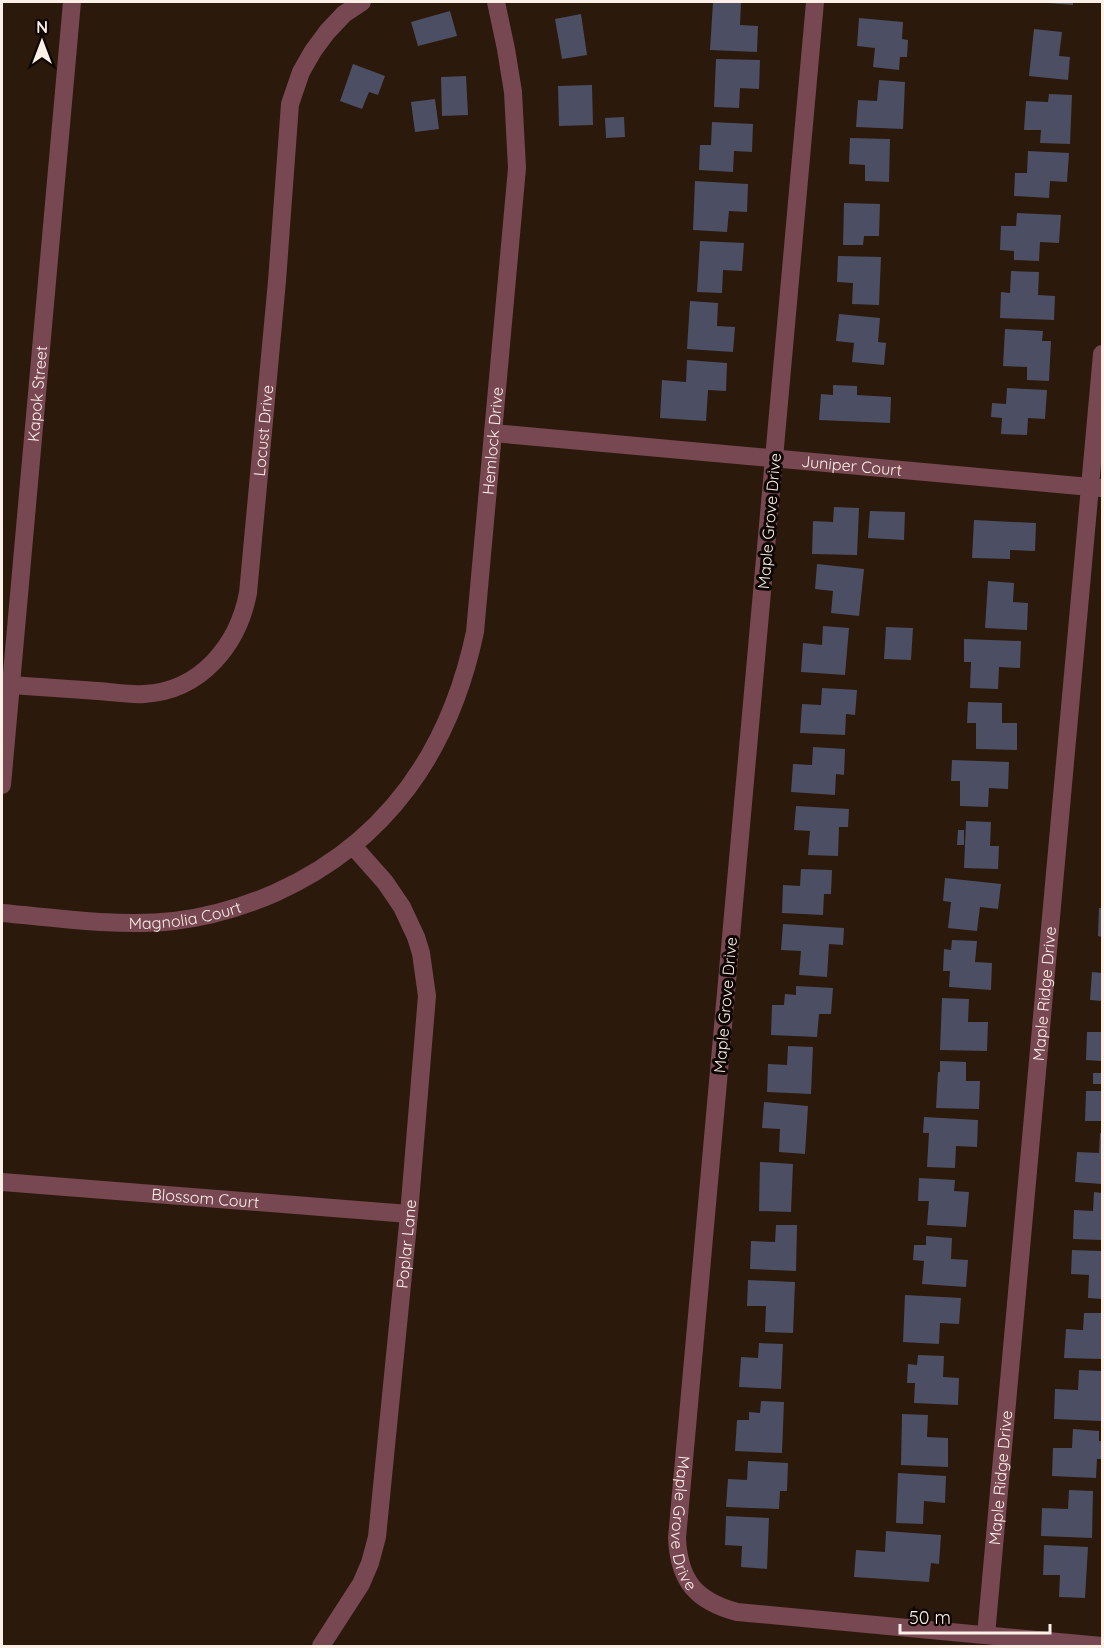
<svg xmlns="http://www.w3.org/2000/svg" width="1104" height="1648" font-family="Quicksand,sans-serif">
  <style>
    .building { fill: #4c4e64 }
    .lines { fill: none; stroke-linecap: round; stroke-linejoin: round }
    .minor { stroke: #774752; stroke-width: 18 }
    .labels { text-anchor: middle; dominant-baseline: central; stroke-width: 6; stroke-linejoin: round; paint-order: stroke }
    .street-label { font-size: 16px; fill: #fdf0e7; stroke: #0d0603 }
  </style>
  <rect width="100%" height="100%" fill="#2b190b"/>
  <g class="building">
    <path d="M713 2H741L740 25 758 26 757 52 710 50Z"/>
    <path d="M1048 2H1073V5L1048 3Z"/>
    <path d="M450 11 457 36 418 46 411 22Z"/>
    <path d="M581 14 587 55 562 59 555 19Z"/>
    <path d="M859 18 903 22 902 39 908 40 907 57H900L899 70 873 67 875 48 857 46Z"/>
    <path d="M1034 29 1062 32 1059 56 1070 57 1068 80 1029 76Z"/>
    <path d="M716 59 760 60 759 89 740 88 739 108 714 107Z"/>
    <path d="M353 64 385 76 378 95 369 92 362 109 340 101Z"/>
    <path d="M466 76 468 115 442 116 441 77Z"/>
    <path d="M879 80 905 82 903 129 856 127 858 100 877 101Z"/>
    <path d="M592 85 593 125 559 126 558 86Z"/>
    <path d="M1049 94 1072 95 1070 144 1040 143 1041 130H1024L1026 101 1048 102Z"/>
    <path d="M435 99 439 129 415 132 411 102Z"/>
    <path d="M624 117 625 137 606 138 605 118Z"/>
    <path d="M712 122 753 124 752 152 734 151 733 172 699 170 700 145H711Z"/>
    <path d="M850 138 890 139 889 182 865 181V165L849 164Z"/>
    <path d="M1028 151 1069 153 1067 182 1050 181 1049 198 1014 196 1015 173H1027Z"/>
    <path d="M695 181 748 184 747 212 729 211 727 232 693 230Z"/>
    <path d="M844 203 880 204 879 236H864L863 245H843Z"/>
    <path d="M1017 213 1061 215 1059 243 1040 242 1039 261 1014 260V251L1000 250 1001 226H1016Z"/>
    <path d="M700 241 744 243 742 271 723 270 722 293 697 292Z"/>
    <path d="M838 256 881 257 879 305 852 304 853 283 837 282Z"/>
    <path d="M1011 271 1039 272 1038 295 1055 296 1054 320 1000 318 1001 292 1010 293Z"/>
    <path d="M690 301 718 303 717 326 735 327 733 352 687 349Z"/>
    <path d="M839 314 880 318 878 342 886 343 884 365 852 362 854 343 836 341Z"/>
    <path d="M1005 329 1043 331 1042 341H1051L1049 381 1027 380V367L1003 366Z"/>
    <path d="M687 360 727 363 726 391 708 390 706 421 660 418 662 380 686 382Z"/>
    <path d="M833 385 857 386V395L891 397 890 423 819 420 821 394 833 395Z"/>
    <path d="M1007 388 1047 390 1045 419 1028 418 1027 435 1001 434 1002 418 991 417 992 403 1006 404Z"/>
    <path d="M834 507 859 508 857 555 812 554 813 521 833 522Z"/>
    <path d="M870 511 905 512 904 540 868 538Z"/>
    <path d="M974 520 1036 523 1035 551 1010 550V559L972 558Z"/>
    <path d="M817 564 864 569 859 616 831 613 833 591 815 589Z"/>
    <path d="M988 581 1014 583 1013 602 1028 603 1027 630 985 628Z"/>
    <path d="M823 626 849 628 845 675 801 672 803 643 822 645Z"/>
    <path d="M886 627 913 628 911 660 884 659Z"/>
    <path d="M964 639 1021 641 1020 668 999 667 998 689 970 688 971 662H964Z"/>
    <path d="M822 688 857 690 855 715 846 714 845 735 800 733 802 704 821 705Z"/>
    <path d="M968 702 1002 703V723H1017V750L976 749V723H967Z"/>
    <path d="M813 747 845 749 844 775 836 774 835 795 791 792 793 764 812 765Z"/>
    <path d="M952 760 1009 762 1008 789 989 788 988 807 960 806V781H951Z"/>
    <path d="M796 806 849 809 848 827H839L838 856 808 855 810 831 794 830Z"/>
    <path d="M966 821 991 822 990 846H999L998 869 964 868Z"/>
    <path d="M958 830H964V845H957Z"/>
    <path d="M801 869 832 870 831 894H824L823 915 782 913 783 885 800 886Z"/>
    <path d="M945 878 1001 884 998 909 980 907 977 931 948 928 951 902 943 901Z"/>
    <path d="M1099 908H1102V937L1098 936Z"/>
    <path d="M783 924 844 928 843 945 829 944 827 977 799 975 801 951 781 950Z"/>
    <path d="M952 940 977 941 975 962 992 963 991 990 949 987 950 971H943L944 949 951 950Z"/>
    <path d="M1092 972 1102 973V1001L1090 1000Z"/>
    <path d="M796 986 833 988 831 1014H819L817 1037 771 1035 772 1005H784L785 994 796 995Z"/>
    <path d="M942 998 969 999 968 1022H988L987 1051 940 1050Z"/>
    <path d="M1087 1032H1102V1061L1086 1060Z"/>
    <path d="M788 1046 813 1047 811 1094 767 1092 768 1064 787 1065Z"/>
    <path d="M940 1061 966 1062V1081H980L979 1109 936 1108 938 1072H940Z"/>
    <rect x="1093" y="1073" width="9" height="11"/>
    <path d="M1086 1091H1102V1121H1085Z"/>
    <path d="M764 1102 808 1106 805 1154 779 1152 780 1129 762 1128Z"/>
    <path d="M924 1117 978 1120 977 1147 956 1146 955 1168 927 1167 929 1133H923Z"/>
    <path d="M1100 1133H1102V1184L1075 1182 1077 1152 1099 1153Z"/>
    <path d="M760 1162 793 1164 791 1212 759 1211Z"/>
    <path d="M919 1178 955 1180 954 1191 969 1192 966 1227 927 1225 929 1201H918Z"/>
    <path d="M1094 1192 1102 1193V1240L1073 1239 1074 1210 1093 1211Z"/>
    <path d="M776 1225H797L796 1271 750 1269 751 1241 775 1242Z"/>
    <path d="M926 1236 952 1238 951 1259 968 1260 966 1287 922 1284 924 1261 913 1260 914 1245H926Z"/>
    <path d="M1072 1250 1102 1251V1299L1088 1298 1089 1275 1071 1274Z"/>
    <path d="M748 1280 795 1282 793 1333 765 1332 766 1306H747Z"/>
    <path d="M905 1295 961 1298 959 1324 940 1323 939 1344 903 1342Z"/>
    <path d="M1084 1313H1102V1359L1064 1358 1066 1329 1083 1330Z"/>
    <path d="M759 1343 783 1344 781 1389 739 1387 741 1357 758 1358Z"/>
    <path d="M918 1355 944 1356 943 1377 959 1378 958 1405 914 1403 915 1383H907L908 1364 917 1365Z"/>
    <path d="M1079 1370 1102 1371V1421L1054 1419 1055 1389 1078 1390Z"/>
    <path d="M761 1401 784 1402 782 1453 735 1451 737 1420H749V1412L760 1413Z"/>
    <path d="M902 1414 928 1415 927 1437 948 1438V1467L901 1465Z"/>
    <path d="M1073 1429 1099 1431V1441H1102V1459H1097L1096 1478 1052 1476 1053 1448H1072Z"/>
    <path d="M748 1461 788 1463 787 1491H780L779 1509 726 1507 728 1479 747 1480Z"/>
    <path d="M898 1473 946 1476 945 1503 924 1501 923 1524 896 1523Z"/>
    <path d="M1069 1490 1093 1491 1092 1538 1041 1536 1042 1508 1068 1509Z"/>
    <path d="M726 1516 769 1518 767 1569 741 1567 742 1546 725 1545Z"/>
    <path d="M886 1531 941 1535 939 1564 931 1563 929 1582 854 1577 856 1550 885 1552Z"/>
    <path d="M1044 1545 1088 1547 1085 1598 1059 1597 1060 1575H1043Z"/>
  </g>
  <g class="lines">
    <g class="minor">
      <path id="s1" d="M815 2 677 1538C679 1581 696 1601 737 1612L1102 1646"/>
      <path id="s2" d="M493 433 1101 488"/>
      <path id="s3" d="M11 685C40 687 69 689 98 691 113 692 129 695 144 694 201 691 238 645 248 593L277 281 290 104 301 72 313 51 327 32 344 14 362 2"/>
      <path id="s4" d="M2 785 72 2"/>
      <path id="s5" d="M2 913C59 918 117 927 174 921 209 917 243 907 275 893 387 843 450 750 475 632L517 168 513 92 506 49 496 2"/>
      <path id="s6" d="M2 1182 409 1214"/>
      <path id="s7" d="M986 1635 1102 354"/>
      <path id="s8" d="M321 1646 361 1584 370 1563 377 1537 409 1214 427 996 421 953 416 937 402 907 385 882 353 846"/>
    </g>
  </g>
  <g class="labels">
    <g class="street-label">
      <text stroke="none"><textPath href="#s4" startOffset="393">Kapok Street</textPath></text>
      <text stroke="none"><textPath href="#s3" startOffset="453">Locust Drive</textPath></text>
      <text stroke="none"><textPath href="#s5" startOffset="812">Hemlock Drive</textPath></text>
      <text stroke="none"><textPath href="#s2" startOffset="360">Juniper Court</textPath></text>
      <text transform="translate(769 521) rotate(-85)">Maple Grove Drive</text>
      <text stroke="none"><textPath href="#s5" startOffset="184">Magnolia Court</textPath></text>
      <text stroke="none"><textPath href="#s7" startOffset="644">Maple Ridge Drive</textPath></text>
      <text transform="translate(725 1005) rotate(-85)">Maple Grove Drive</text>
      <text stroke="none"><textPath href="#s6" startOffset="204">Blossom Court</textPath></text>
      <text stroke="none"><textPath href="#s8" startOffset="418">Poplar Lane</textPath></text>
      <text stroke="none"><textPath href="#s7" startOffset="158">Maple Ridge Drive</textPath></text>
      <text stroke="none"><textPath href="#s1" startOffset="1528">Maple Grove Drive</textPath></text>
    </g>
  </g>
  <rect width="1104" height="1648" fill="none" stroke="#fdf0e7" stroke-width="6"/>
  <g transform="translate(42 42)" stroke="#0d0603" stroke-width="4.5" paint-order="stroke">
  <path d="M0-4.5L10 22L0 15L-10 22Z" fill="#fdf0e7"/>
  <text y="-9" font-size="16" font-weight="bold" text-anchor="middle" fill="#fdf0e7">N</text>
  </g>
  <path d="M900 1624v9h150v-9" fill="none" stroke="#fdf0e7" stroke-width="3"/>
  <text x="909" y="1624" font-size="18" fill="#fdf0e7" stroke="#0d0603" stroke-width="4.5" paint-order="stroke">50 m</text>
</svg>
